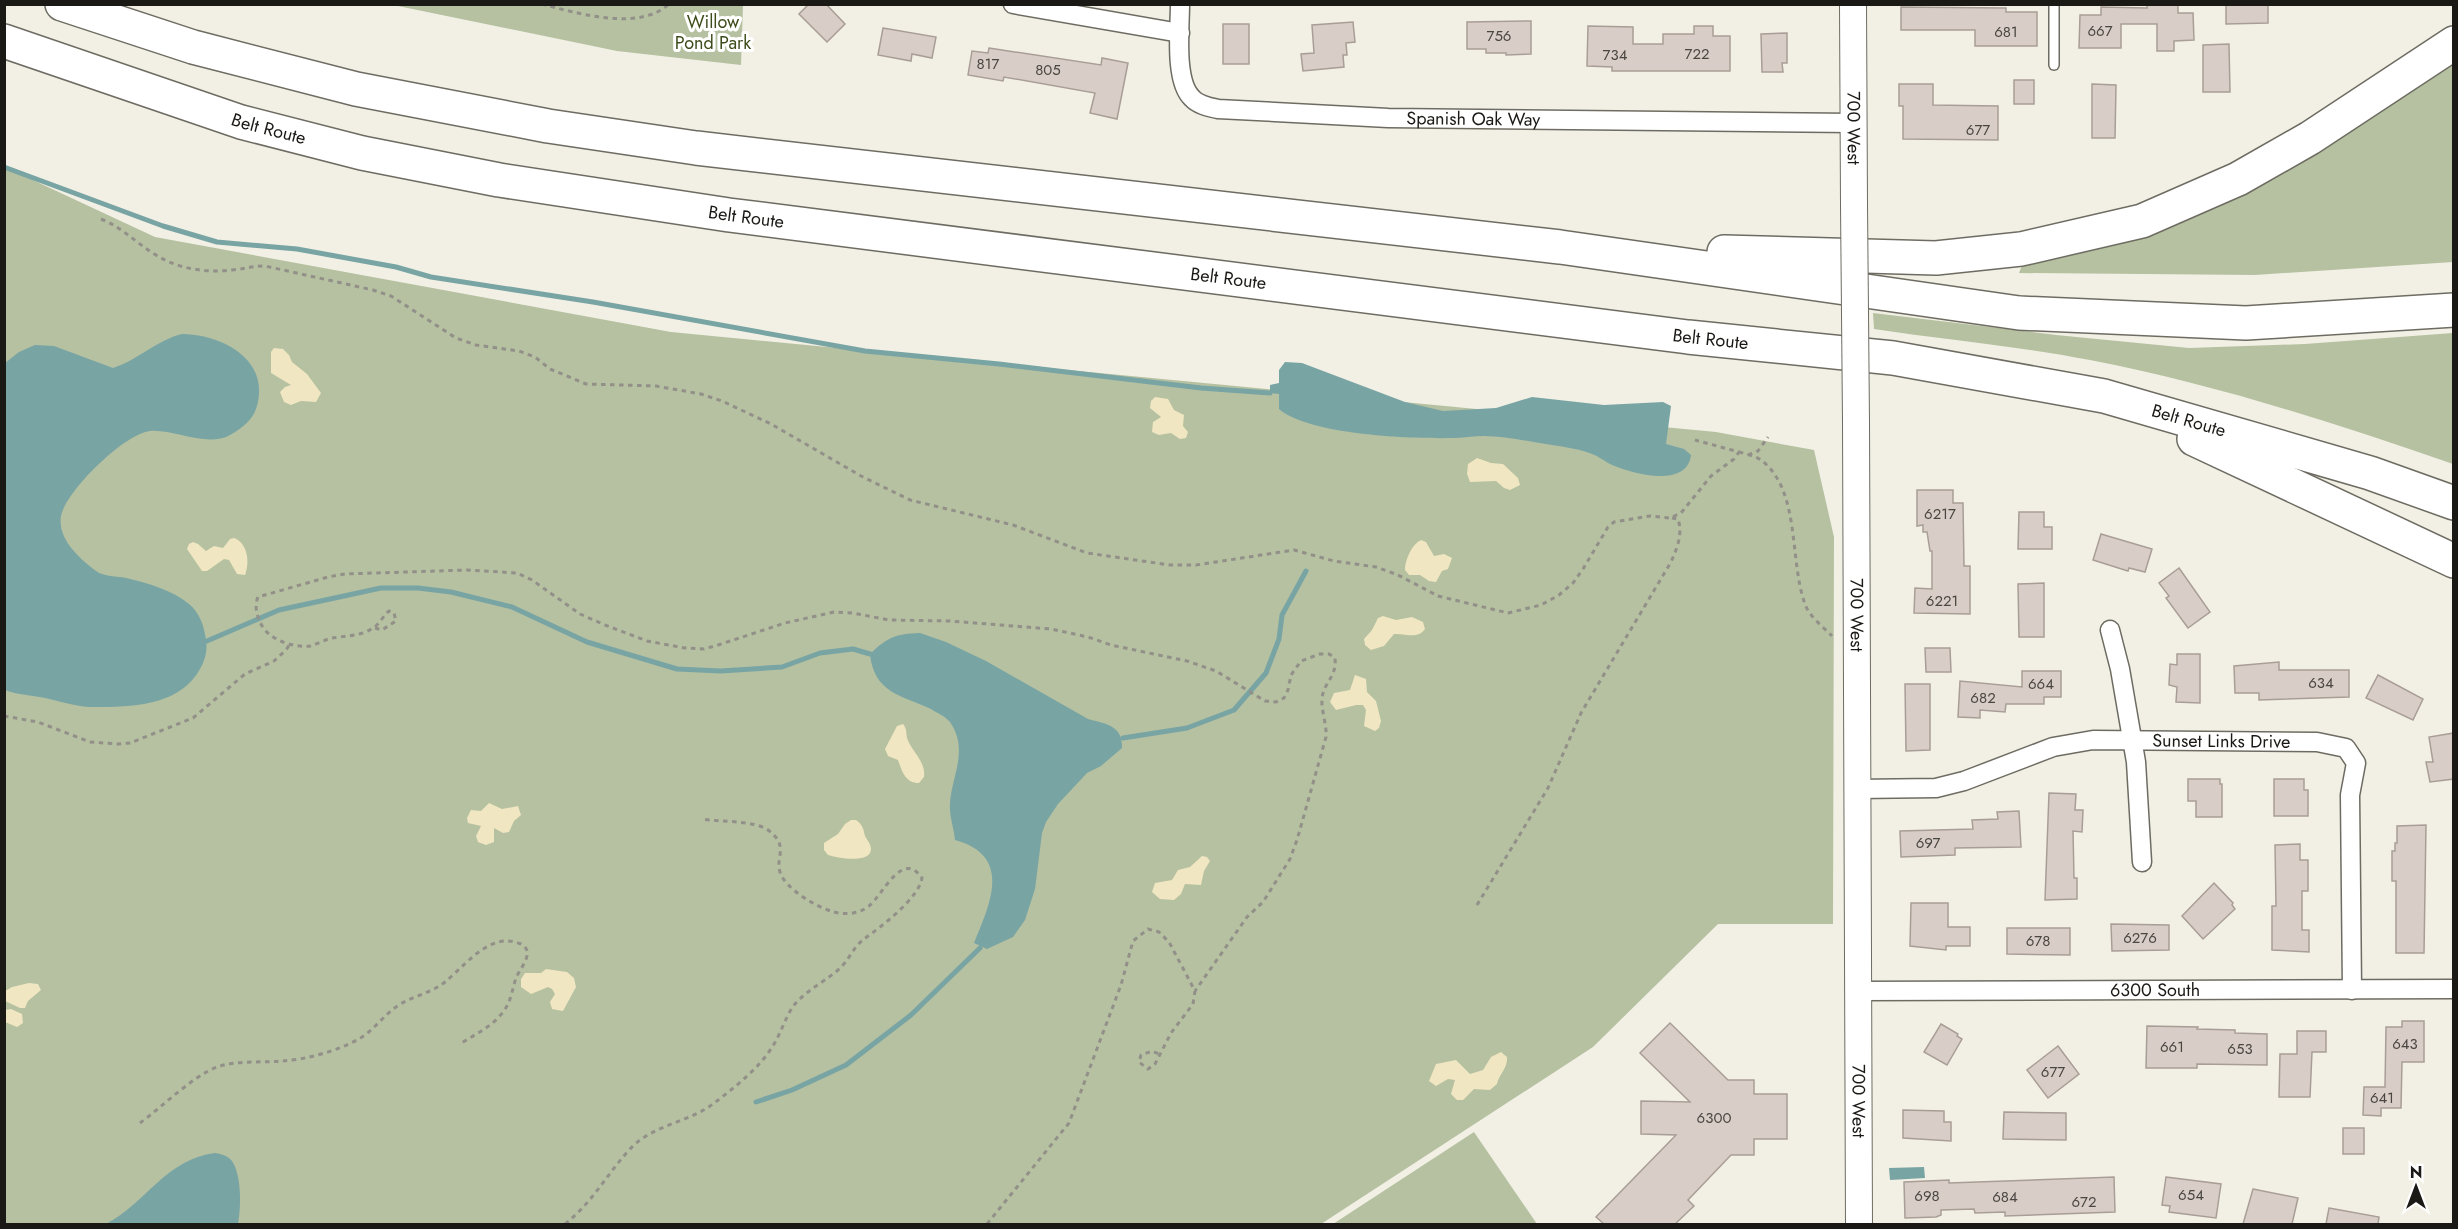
<svg xmlns="http://www.w3.org/2000/svg" width="2458" height="1229" font-family="Jost,sans-serif">
  <style>
    .green { fill: #b5c1a1 }
    .sand { fill: #f0e6c1 }
    .water { fill: #79a4a4 }
    .lines { fill: none; stroke-linecap: round; stroke-linejoin: round }
    .stream { stroke: #79a4a4; stroke-width: 5 }
    .building { fill: #d9cec7; stroke: #a99e97; stroke-width: 1.5 }
    .lane-casing { stroke: #6e6c62; stroke-width: 12 }
    .street-casing { stroke: #6e6c62; stroke-width: 21 }
    .secondary-casing { stroke: #6e6c62; stroke-width: 28 }
    .highway-casing { stroke: #6e6c62; stroke-width: 36 }
    .path { stroke: #929088; stroke-width: 3; stroke-dasharray: 4.5 4.5; stroke-linecap: butt }
    .lane { stroke: #fff; stroke-width: 9 }
    .street { stroke: #fff; stroke-width: 18 }
    .secondary { stroke: #fff; stroke-width: 26 }
    .highway { stroke: #fff; stroke-width: 33 }
    .secondary-bridge-casing { stroke: #6e6c62; stroke-width: 28; stroke-linecap: butt }
    .secondary-bridge { stroke: #fff; stroke-width: 26 }
    .labels { text-anchor: middle; dominant-baseline: central; stroke-width: 6; stroke-linejoin: round; paint-order: stroke }
    .number-label { font-size: 15px; fill: #4a4642 }
    .park-label { font-size: 18px; fill: #3d4c1a; stroke: #fff }
    .street-label { font-size: 18px; fill: #1a1915; stroke: #fff }
  </style>
  <rect width="100%" height="100%" fill="#f2f0e4"/>
  <g class="green">
    <path d="M393 5H743L741 65 617 51Z"/>
    <path d="M2453 58V262L2255 275 2019 273 2023 263 2072 251Z"/>
    <path d="M5 167 155 237 671 332 1716 432 1814 450 1834 537 1833 924H1718L1593 1047 1321 1224H5Z"/>
    <path d="M1873 313 2056 335 2189 348 2305 344 2453 333V464C2335 423 2214 384 2090 360 2019 346 1946 340 1874 329Z"/>
    <path d="M1474 1132 1537 1224H1333Z"/>
  </g>
  <g class="sand">
    <path d="M274 348 283 349 289 355 292 362 307 374 321 393 316 402 301 401 291 405 284 402 280 392 285 387 291 385 271 373V352Z"/>
    <path d="M1155 397 1168 399 1174 410 1184 415 1183 426 1188 432 1186 438 1180 439 1171 433 1159 435 1152 432 1153 422 1161 417 1150 408 1151 401Z"/>
    <path d="M1477 458 1491 463 1503 464 1518 478 1520 485 1510 490 1504 488 1496 481 1470 482 1467 474 1468 464Z"/>
    <path d="M234 538C248 543 250 563 245 575L237 574 229 560 224 559 207 571H202L187 549 189 544 193 542 198 544 206 551 214 546 223 548 230 539Z"/>
    <path d="M1421 540 1426 542 1434 556 1444 554 1452 558 1448 569 1442 571 1436 582 1429 581 1420 575H1409L1405 570C1405 560 1412 544 1421 540Z"/>
    <path d="M1383 616 1396 620 1412 617 1423 622 1425 629C1417 640 1406 633 1394 634L1384 646 1371 650 1365 645 1364 639 1372 630 1378 618Z"/>
    <path d="M1355 675 1366 679 1367 692 1376 701 1381 721 1379 728 1375 731 1364 726 1366 710 1363 705H1356L1336 710 1330 702 1334 693 1350 690Z"/>
    <path d="M903 724C907 729 906 732 907 738 911 751 926 761 924 777L919 783C905 783 902 771 898 760L888 756 885 749 897 726Z"/>
    <path d="M489 803 502 809 518 806 521 815 514 821 509 832 503 833 494 828V842L486 845 478 842 476 836 481 826 468 823 467 818 471 810 481 811Z"/>
    <path d="M851 820H856C863 825 863 828 865 836 867 840 871 844 871 849 871 864 837 858 828 855L824 850V843L838 834 845 824Z"/>
    <path d="M1202 856 1207 857 1210 861 1204 871 1201 885 1185 884 1181 894 1174 900 1160 899 1152 892 1155 883 1172 880 1178 870 1190 867Z"/>
    <path d="M546 969 567 972 574 978 576 987 563 1011 552 1009 550 1002 555 994 552 989 548 987 531 994 521 987V979L525 973H541Z"/>
    <path d="M29 983 38 984 41 990 28 1001 25 1008H20L5 1001V991L12 987Z"/>
    <path d="M11 1009 22 1014 23 1023 17 1027 5 1022V1010Z"/>
    <path d="M1501 1052 1507 1057C1508 1068 1499 1074 1497 1084L1490 1090 1474 1089 1463 1100H1457L1451 1094 1455 1080 1448 1079 1436 1086 1429 1081 1436 1064 1456 1060 1470 1074 1483 1070 1491 1057Z"/>
  </g>
  <g class="water">
    <path d="M182 334C216 334 261 354 259 393 258 414 249 424 230 435 207 448 174 429 150 431 124 434 66 491 61 516 57 539 80 559 96 571 104 577 117 576 126 578 148 583 172 590 189 604 200 613 204 626 206 640 208 653 204 663 197 674 173 708 126 707 89 707 74 706 59 701 45 698 31 695 18 695 5 690V363L19 352 35 345 54 346 113 368C138 360 157 340 182 334Z"/>
    <path d="M1285 362 1302 363 1405 402 1443 411 1496 408 1532 397 1604 405 1663 402 1671 406 1666 444 1684 449 1691 455C1687 490 1628 473 1608 463 1603 460 1598 456 1592 454 1580 449 1565 447 1552 445 1530 442 1507 436 1484 436 1474 436 1463 438 1452 438 1412 439 1309 435 1279 409V394L1270 393V385L1279 383V370Z"/>
    <path d="M920 633 946 642 986 661 1088 719C1107 724 1123 726 1122 748L1101 766 1087 773 1058 804 1046 822 1042 833 1035 889 1025 920 1013 937 987 949 974 943C989 906 1014 856 955 840 954 828 949 816 950 803 952 775 969 750 950 722 945 716 937 713 931 709 901 695 874 693 870 654 888 637 895 634 920 633Z"/>
    <path d="M215 1153C222 1154 228 1156 232 1161 242 1176 241 1208 238 1224H106C146 1203 166 1159 215 1153Z"/>
    <path d="M1924 1167 1925 1178 1890 1180 1889 1168Z"/>
  </g>
  <g class="lines">
    <g class="stream">
      <path d="M4 167 163 226 217 242 297 249 396 267 431 277 593 302 865 351 999 364 1201 388 1270 393"/>
      <path d="M207 641 279 610 381 588H418L451 592 512 607 587 642 677 669 721 671 782 667 820 653 853 649 870 654"/>
      <path d="M1123 738 1187 728 1234 710 1266 673 1279 639 1282 615 1306 571"/>
      <path d="M756 1102 792 1090 846 1065 911 1015 980 948"/>
    </g>
  </g>
  <g class="building">
    <path d="M809 4H826L845 24 827 42 799 14Z"/>
    <path d="M2147 4H2178V13H2193L2194 40 2174 41V51H2157V24H2121V48H2079L2080 15H2101V7L2147 8Z"/>
    <path d="M2226 4H2268V23L2226 24Z"/>
    <path d="M1901 7 2006 8V12H2037V46H1975V30H1901Z"/>
    <path d="M1531 21V54L1506 55V53H1486V49H1467V22Z"/>
    <path d="M1353 22 1355 42 1346 43 1347 55H1343L1344 67 1303 71 1301 54 1314 53 1312 25Z"/>
    <rect x="1223" y="24" width="26" height="40"/>
    <path d="M1588 26 1633 27V44H1663V34H1694V26H1713V36H1730V71H1612V67L1587 66Z"/>
    <path d="M883 28 936 37 932 58 912 54 911 61 878 55Z"/>
    <path d="M1787 33V63H1782L1783 72H1762L1761 34Z"/>
    <path d="M2229 44 2230 92H2203V45Z"/>
    <path d="M989 48 1101 65 1102 58 1128 63 1117 119 1090 113 1095 93 1004 77 1003 81 968 75 972 51 988 53Z"/>
    <rect x="2014" y="80" width="20" height="24"/>
    <path d="M1899 84H1933V105L1998 106V140L1903 139V106H1899Z"/>
    <path d="M2092 84 2116 85 2115 138H2092Z"/>
    <path d="M1917 490H1953V503H1963L1964 566H1970V614L1914 613 1915 588 1932 589V551H1930L1927 532H1923V525L1917 526Z"/>
    <path d="M2019 512H2044V527H2052V549H2018Z"/>
    <path d="M2101 534 2152 549 2145 572 2129 568 2128 571 2093 560Z"/>
    <path d="M2179 568 2210 612 2188 628 2166 598 2169 596 2159 583Z"/>
    <path d="M2044 583V637H2019L2018 584Z"/>
    <path d="M1925 648H1950L1951 672H1926Z"/>
    <path d="M2177 654H2200V703L2176 702 2177 687 2169 685 2170 664 2177 665Z"/>
    <path d="M2279 662V670H2349V697L2259 700V693H2235L2234 666Z"/>
    <path d="M2022 671H2061V697H2044V704H2006L2005 712 1980 710V718L1958 717 1960 681 2022 687Z"/>
    <path d="M2378 675 2423 699 2413 720 2366 698Z"/>
    <path d="M1905 684H1930V750L1906 751Z"/>
    <path d="M2454 733V779L2430 782 2426 762H2433L2429 737Z"/>
    <path d="M2188 779H2220V784H2222V817H2196V801H2188Z"/>
    <path d="M2274 779H2304V790H2308V816H2274Z"/>
    <path d="M2049 793 2076 794 2075 810H2083L2082 832 2073 831 2074 878H2077V899L2045 900Z"/>
    <path d="M2019 811 2021 847 1955 848V855L1901 857 1900 831 1973 829 1972 820 1998 819 1997 812Z"/>
    <path d="M2426 825 2424 953H2396V881H2392V851H2395V843H2397V826Z"/>
    <path d="M2300 844V860H2308V891H2302V930H2309V952L2272 950V906H2276L2275 845Z"/>
    <path d="M2214 883 2233 903 2232 905 2235 909 2203 939 2182 916Z"/>
    <path d="M1911 903H1948V927H1970V946H1946V950L1910 946Z"/>
    <path d="M2111 924 2169 925V950L2112 951Z"/>
    <path d="M2007 928H2070V955L2007 954Z"/>
    <path d="M2402 1021H2424V1062H2402L2401 1108H2381V1116L2363 1115 2364 1087H2385L2386 1027H2402Z"/>
    <path d="M1670 1023 1728 1080H1754V1094H1787V1139H1754V1155H1731L1688 1200 1694 1206 1675 1224H1604L1596 1217 1676 1135 1641 1134V1101L1690 1102 1640 1053Z"/>
    <path d="M1941 1024 1958 1034 1957 1036 1962 1039 1947 1065 1924 1052Z"/>
    <path d="M2147 1026 2198 1027 2197 1029 2235 1030V1033L2267 1034V1065L2197 1064V1068H2146Z"/>
    <path d="M2297 1031H2326V1052H2312L2310 1097H2279L2280 1054H2297Z"/>
    <path d="M2058 1046 2079 1074 2048 1098 2027 1070Z"/>
    <path d="M1903 1110 1944 1111V1122H1951V1141L1903 1138Z"/>
    <path d="M2004 1112 2066 1113V1140L2003 1139Z"/>
    <rect x="2343" y="1128" width="21" height="26"/>
    <path d="M2114 1177 2115 1212 2005 1216V1212L1975 1213 1974 1209 1941 1210V1215L1936 1217 1905 1218 1904 1182 1949 1180V1183Z"/>
    <path d="M2166 1177 2221 1184 2216 1218 2169 1212 2170 1206 2162 1205Z"/>
    <path d="M2253 1189 2298 1198 2292 1224H2243Z"/>
    <path d="M2329 1208 2379 1217 2378 1224H2326Z"/>
  </g>
  <g class="lines">
    <defs>
      <path id="lane" d="M2054 65V4"/>
      <g id="street">
        <path d="M1013 4 1180 33"/>
        <path id="s1" d="M1180 4C1180 28 1174 81 1192 98 1198 105 1209 107 1218 109L1388 118 1854 123"/>
        <path d="M2110 630 2120 669 2136 762 2142 862"/>
        <path id="s2" d="M1857 789 1936 788 1964 781 2053 747 2093 740 2317 742 2346 748 2356 763 2350 795 2352 990"/>
        <path id="s3" d="M1857 991 2454 989"/>
      </g>
      <g id="secondary">
        <path id="s4" d="M1853 4 1854 205"/>
        <path id="s5" d="M1856 421 1859 1224"/>
      </g>
      <g id="highway">
        <path d="M62 4 193 47 356 89 548 126 696 148 1560 247 2019 313 2246 323 2454 310"/>
        <path id="s6" d="M4 41 241 122 362 153 499 180 729 215 1688 337 1893 358 2104 396 2370 473 2454 503"/>
        <path d="M1724 252 1936 258 2021 249 2142 221 2238 179 2310 138 2454 43"/>
        <path d="M2194 439 2454 561"/>
      </g>
    </defs>
    <use href="#lane" class="lane-casing"/>
    <use href="#street" class="street-casing"/>
    <use href="#secondary" class="secondary-casing"/>
    <use href="#highway" class="highway-casing"/>
    <g class="path">
      <path d="M542 4C576 13 639 32 669 4"/>
      <path d="M101 219C123 228 136 243 156 255 178 269 206 273 232 270 244 269 253 266 265 266L373 290 391 296 456 338 476 345 519 351 535 357 550 369 586 384 656 386 701 394 722 401 771 424 861 476 910 500 1013 525 1087 553 1170 565H1196L1294 550 1334 561 1376 567 1398 575 1438 596 1508 613 1541 605 1559 595 1573 583 1583 569 1608 527 1614 522 1650 516 1670 518 1681 513 1711 476 1734 459 1739 452 1695 440"/>
      <path d="M1739 452C1746 454 1755 456 1761 460 1801 490 1789 561 1805 604 1809 616 1823 627 1832 636"/>
      <path d="M1748 455 1758 451 1768 437"/>
      <path d="M375 628 382 630 396 621 394 613 389 611C383 616 379 625 373 628 362 636 345 636 332 638 324 640 317 644 310 646 293 648 269 640 261 624 257 616 254 606 258 597L328 577 345 574 467 570 517 573 532 580 580 614 605 625 647 641 685 648 704 649 718 645 785 623 834 612 853 613 889 620 950 621 1051 629 1088 637 1111 645 1187 661 1216 671 1265 701 1276 702 1284 698 1288 690 1291 675 1301 661 1320 654H1329L1335 658C1337 677 1324 682 1322 698 1321 711 1327 724 1326 737L1297 840 1290 859 1263 902 1247 917 1195 991"/>
      <path d="M4 716 38 722 90 742 118 744 130 743 193 718 245 674 274 661 286 650 290 644"/>
      <path d="M1477 905 1548 788 1581 713 1671 562C1677 548 1683 535 1678 519L1672 518"/>
      <path d="M140 1123C162 1107 193 1076 217 1067 237 1060 260 1063 281 1061 305 1060 337 1051 359 1039 373 1031 383 1016 396 1007 411 996 430 994 445 982 461 969 478 947 499 942 506 940 514 941 521 944 536 952 520 968 516 978 512 990 511 1002 503 1012 492 1027 475 1034 460 1044"/>
      <path d="M565 1224C592 1203 607 1174 630 1149 652 1125 687 1123 713 1104 735 1087 760 1068 774 1044 782 1031 786 1015 795 1004 807 990 824 982 838 970 848 962 853 947 864 939 881 927 919 898 922 878 902 849 883 895 869 906 859 914 846 915 834 912 818 908 785 889 780 872 775 857 790 846 768 830 754 820 719 822 701 819"/>
      <path d="M987 1224 1069 1123 1121 985 1133 941 1148 929 1159 932 1169 942 1195 991 1193 1004 1171 1033 1155 1064 1148 1069 1139 1062 1141 1055 1152 1051 1159 1054"/>
    </g>
    <use href="#lane" class="lane"/>
    <use href="#street" class="street"/>
    <use href="#secondary" class="secondary"/>
    <use href="#highway" class="highway"/>
    <defs>
      <path id="secondary-bridge" d="M1854 205 1856 421"/>
    </defs>
    <use href="#secondary-bridge" class="secondary-bridge-casing"/>
    <use href="#secondary-bridge" class="secondary-bridge"/>
  </g>
  <g class="labels">
    <g class="number-label">
      <text x="2100" y="31">667</text>
      <text x="2006" y="32">681</text>
      <text x="1499" y="36">756</text>
      <text x="1697" y="54">722</text>
      <text x="1615" y="55">734</text>
      <text x="988" y="64">817</text>
      <text x="1048" y="70">805</text>
      <text x="1978" y="130">677</text>
      <text x="1940" y="514">6217</text>
      <text x="1942" y="601">6221</text>
      <text x="2321" y="683">634</text>
      <text x="2041" y="684">664</text>
      <text x="1983" y="698">682</text>
      <text x="1928" y="843">697</text>
      <text x="2140" y="938">6276</text>
      <text x="2038" y="941">678</text>
      <text x="2405" y="1044">643</text>
      <text x="2172" y="1047">661</text>
      <text x="2240" y="1049">653</text>
      <text x="2053" y="1072">677</text>
      <text x="2382" y="1098">641</text>
      <text x="1714" y="1118">6300</text>
      <text x="2191" y="1195">654</text>
      <text x="1927" y="1196">698</text>
      <text x="2005" y="1197">684</text>
      <text x="2084" y="1202">672</text>
    </g>
    <g class="park-label">
      <text x="713" y="22">Willow<tspan x="713" dy="21">Pond Park</tspan></text>
    </g>
    <g class="street-label">
      <text stroke="none"><textPath href="#s1" startOffset="381">Spanish Oak Way</textPath></text>
      <text stroke="none"><textPath href="#s6" startOffset="279">Belt Route</textPath></text>
      <text stroke="none"><textPath href="#s4" startOffset="124">700 West</textPath></text>
      <text stroke="none"><textPath href="#s6" startOffset="765">Belt Route</textPath></text>
      <text stroke="none"><textPath href="#s6" startOffset="1251">Belt Route</textPath></text>
      <text stroke="none"><textPath href="#s6" startOffset="1737">Belt Route</textPath></text>
      <text stroke="none"><textPath href="#s6" startOffset="2223">Belt Route</textPath></text>
      <text stroke="none"><textPath href="#s5" startOffset="194">700 West</textPath></text>
      <text stroke="none"><textPath href="#s2" startOffset="372">Sunset Links Drive</textPath></text>
      <text stroke="none"><textPath href="#s3" startOffset="298">6300 South</textPath></text>
      <text stroke="none"><textPath href="#s5" startOffset="680">700 West</textPath></text>
    </g>
  </g>
  <rect width="2458" height="1229" fill="none" stroke="#1a1915" stroke-width="12"/>
  <g transform="translate(2416 1187)" stroke="#ffffff" stroke-width="4.5" paint-order="stroke">
  <path d="M0-4.5L10 22L0 15L-10 22Z" fill="#1a1915"/>
  <text y="-9" font-size="16" font-weight="bold" text-anchor="middle" fill="#1a1915">N</text>
  </g>
</svg>
